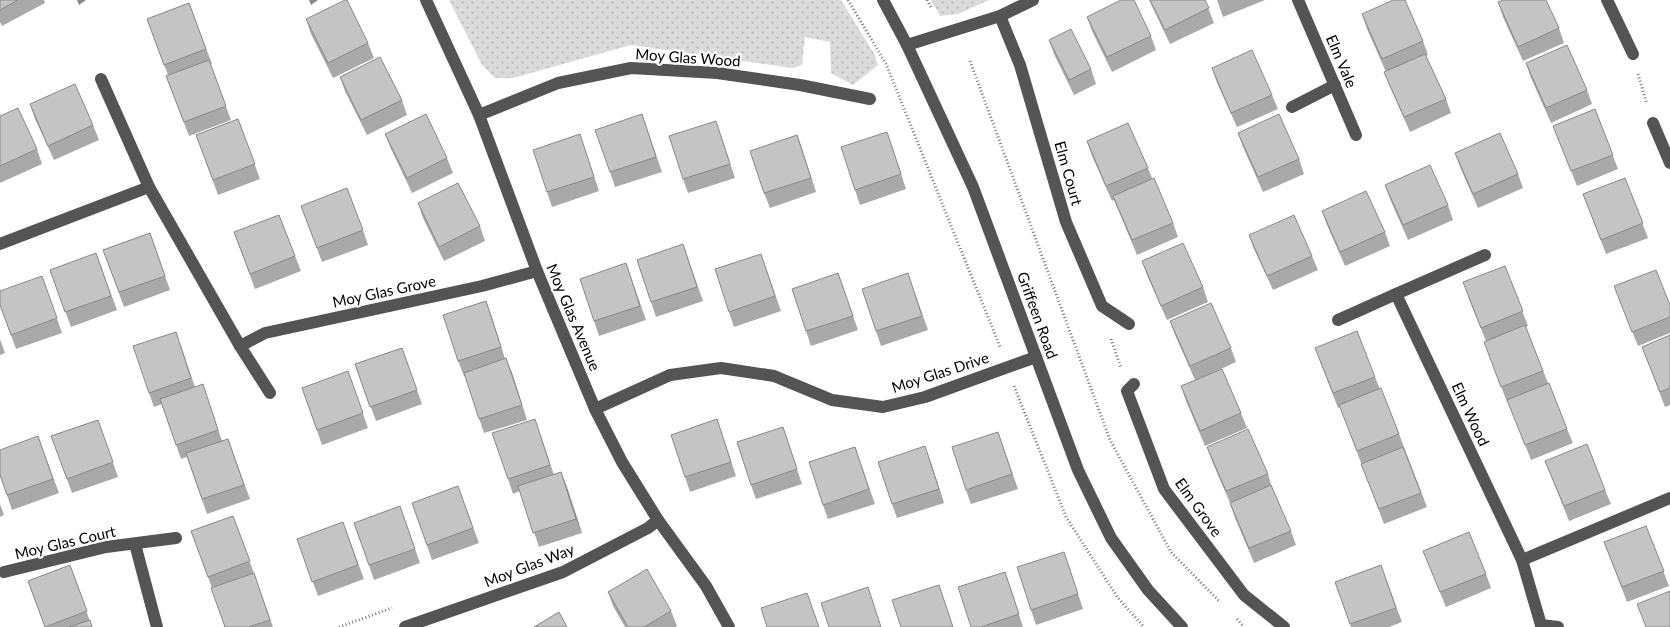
<svg xmlns="http://www.w3.org/2000/svg" width="1670" height="627" font-family="Lato,sans-serif">
  <style>
    .grass { fill: url(#grass-dots) }
    .lines { fill: none; stroke-linecap: round; stroke-linejoin: round }
    .path { stroke: #767676; stroke-width: 3; stroke-dasharray: 1 2.5; stroke-linecap: butt }
    .minor { stroke: #545454; stroke-width: 12 }
    .wall { fill: #a9a9a9 }
    .shaded-wall { fill: #898989 }
    .building { fill: #c4c4c4; stroke: #898989 }
    .labels { text-anchor: middle; dominant-baseline: central; stroke-width: 4.5; stroke-linejoin: round; paint-order: stroke }
    .street-label { font-size: 15px; fill: #000; stroke: #fff }
  </style>
  <defs>
    <pattern id="grass-dots" width="8" height="8" patternUnits="userSpaceOnUse" patternTransform="scale(1.25)"><rect width="8" height="8" fill="#dbdbdb"/><path d="M2 2h.1M6 6h.1" fill="none" stroke="#bababa" stroke-width="1.8" stroke-linecap="round"/></pattern>
  </defs>
  <rect width="100%" height="100%" fill="#fff"/>
  <g class="grass">
    <path d="M449 0H841L875 55 878 65 853 85 831 73 830 42 805 37 802 65 792 68 631 45 513 78H495L482 65Z"/>
    <path d="M931 0H989L958 14 940 16Z"/>
  </g>
  <g class="lines">
    <g class="path">
      <path d="M848 0 886 64 1000 347"/>
      <path d="M927 0 932 9"/>
      <path d="M970 61 1110 440 1171 552 1220 602"/>
      <path d="M1638 74 1647 104"/>
      <path d="M1111 339 1121 368"/>
      <path d="M1014 386 1066 517 1118 598 1144 627"/>
      <path d="M1237 619 1244 627"/>
      <path d="M339 627 392 608"/>
    </g>
    <g class="minor">
      <path d="M426 0 479 115 537 271 595 409 622 462 658 520 706 586 729 627"/>
      <path d="M883 0 907 45 973 187 1078 470 1111 538 1148 590 1182 627"/>
      <path d="M1298 0 1356 135"/>
      <path d="M1607 0 1633 54"/>
      <path d="M1000 16 1020 65 1066 222 1102 306 1129 324"/>
      <path d="M907 45 1000 16 1033 0"/>
      <path d="M101 79 149 187 240 346 270 393"/>
      <path d="M1292 107 1335 85"/>
      <path d="M479 115 558 83 631 68 717 73 800 85 870 99"/>
      <path d="M1653 123 1670 163"/>
      <path d="M0 244 149 187"/>
      <path d="M1485 255 1396 294 1522 560 1541 625"/>
      <path d="M1338 320 1396 294"/>
      <path d="M240 346 265 333 482 286 537 271"/>
      <path d="M1134 384 1127 391 1164 489 1244 595 1284 627"/>
      <path d="M595 409 670 375 721 368 774 376 832 400 883 407 925 397 1036 357"/>
      <path d="M135 544 157 627"/>
      <path d="M1522 560 1670 498"/>
      <path d="M4 572 106 547 176 538"/>
      <path d="M1541 625 1558 627"/>
      <path d="M405 627 563 572 648 528 658 520"/>
    </g>
  </g>
  <g class="wall">
    <path d="M0 0H44L45 3 2 26 0 22Z"/>
    <path d="M1149 0H1205L1214 23 1170 44Z"/>
    <path d="M1217 0H1265L1223 17Z"/>
    <path d="M1498 2 1559 28 1564 43 1523 61 1503 17Z"/>
    <path d="M189 3 212 64H210L231 120 189 136 166 76 168 75 147 19Z"/>
    <path d="M1362 14 1423 41 1428 55 1426 56 1446 99 1451 113 1410 132 1390 87 1384 72H1386L1367 29Z"/>
    <path d="M1087 17 1151 36 1156 50 1112 72 1092 31Z"/>
    <path d="M306 19 368 43 374 58 333 78 311 34Z"/>
    <path d="M1049 40 1091 69 1096 84 1074 95 1054 54Z"/>
    <path d="M1526 63 1587 90 1592 104 1551 123 1531 78Z"/>
    <path d="M1212 68 1272 95 1278 109 1237 127 1217 83Z"/>
    <path d="M340 77 402 100 407 115 367 135 345 91Z"/>
    <path d="M30 104 93 125 99 140 54 160 35 119Z"/>
    <path d="M1595 109 1618 169 1577 186 1553 126Z"/>
    <path d="M642 114 662 172 615 187 610 172Z"/>
    <path d="M0 116 37 149 42 164 0 183Z"/>
    <path d="M238 119 260 179 218 195 196 135Z"/>
    <path d="M1238 133 1299 159 1304 174 1263 192 1243 147Z"/>
    <path d="M385 134 447 158 453 173 412 193 391 149Z"/>
    <path d="M721 135 735 178 688 193 683 179Z"/>
    <path d="M797 135 816 192 770 208 764 193Z"/>
    <path d="M1087 141 1148 168 1152 178 1173 223 1178 237 1137 255 1114 200 1112 201 1092 156Z"/>
    <path d="M892 146 906 189 860 205 855 190Z"/>
    <path d="M585 149 599 191 552 207 547 192Z"/>
    <path d="M1455 153 1518 174 1523 188 1478 208 1460 167Z"/>
    <path d="M1625 178 1648 238 1606 254 1583 194Z"/>
    <path d="M1385 185 1448 205 1453 220 1408 240 1390 199Z"/>
    <path d="M418 203 480 226 485 241 444 261 423 218Z"/>
    <path d="M301 206 363 230 368 245 322 262Z"/>
    <path d="M1322 211 1385 232 1390 246 1345 266 1327 225Z"/>
    <path d="M279 215 301 271 255 289 234 232Z"/>
    <path d="M150 233 170 290 124 307 103 250Z"/>
    <path d="M1249 235 1312 256 1318 270 1273 290 1254 249Z"/>
    <path d="M683 244 703 301 656 317 651 302Z"/>
    <path d="M96 253 117 310 71 327 50 270Z"/>
    <path d="M1142 261 1203 287 1208 302 1167 320 1147 275Z"/>
    <path d="M626 263 646 320 599 336 594 321Z"/>
    <path d="M1505 266 1528 326 1526 327 1548 383 1567 429 1573 443 1531 460 1508 401 1507 402 1484 342 1486 341 1468 297Z"/>
    <path d="M766 268 781 311 734 327 729 312Z"/>
    <path d="M838 273 858 330 811 346 806 331Z"/>
    <path d="M42 276 62 333 16 349 0 305Z"/>
    <path d="M1614 286 1670 305V333L1638 346Z"/>
    <path d="M913 288 928 330 881 346 876 331Z"/>
    <path d="M491 315 505 359 512 373 527 420 484 433 465 376H464L458 361Z"/>
    <path d="M1170 321 1231 348 1236 362 1212 373 1241 413 1247 428 1205 446 1186 401 1181 386 1195 380 1175 335Z"/>
    <path d="M1670 335V405L1665 407 1642 347Z"/>
    <path d="M0 339 5 353 0 355Z"/>
    <path d="M181 346 195 387 208 399 222 441 228 439 250 499 207 514 187 457 181 459 162 404 154 407 149 393Z"/>
    <path d="M402 348 422 404 376 421 355 364Z"/>
    <path d="M1315 348 1375 377 1399 434 1427 507 1384 524 1340 407 1338 408Z"/>
    <path d="M348 371 368 428 322 445 302 388Z"/>
    <path d="M717 419 736 476 690 492 685 477Z"/>
    <path d="M98 420 118 477 72 493 51 436Z"/>
    <path d="M783 427 802 484 756 499 751 485Z"/>
    <path d="M540 433 554 475 561 472 582 533 539 547 520 491 513 494 508 479Z"/>
    <path d="M38 436 59 493 12 510 0 475Z"/>
    <path d="M1003 446 1018 489 971 504 966 490Z"/>
    <path d="M855 447 875 504 828 519 823 505Z"/>
    <path d="M1207 447 1268 474 1272 488 1291 531 1296 545 1254 563 1235 518 1230 503 1212 461Z"/>
    <path d="M930 460 944 503 897 518 892 504Z"/>
    <path d="M1545 461 1605 490 1611 504 1569 521Z"/>
    <path d="M458 486 479 543 432 560 412 503Z"/>
    <path d="M0 504 4 515 0 517Z"/>
    <path d="M400 506 420 563 374 580 354 523Z"/>
    <path d="M233 516 255 576 273 627H225L212 588 191 531Z"/>
    <path d="M343 522 364 579 318 596 297 539Z"/>
    <path d="M1646 526 1669 586 1627 602 1604 542Z"/>
    <path d="M1423 551 1486 574 1491 588 1446 607Z"/>
    <path d="M70 565 92 627H45L28 581Z"/>
    <path d="M1381 565 1402 622 1389 627H1351L1335 582Z"/>
    <path d="M1069 566 1083 609 1036 625 1031 610Z"/>
    <path d="M1010 586 1023 627H971Z"/>
    <path d="M608 592 671 611 677 626 675 627H625L613 606Z"/>
  </g>
  <g class="shaded-wall">
    <path d="M77 0H86L79 5Z"/>
    <path d="M309 0H318L311 5Z"/>
    <path d="M797 135 802 149 816 192 811 178Z"/>
    <path d="M486 301 491 315 506 362 501 347Z"/>
    <path d="M506 358 512 373 527 420 522 405Z"/>
    <path d="M925 446 930 460 944 503 939 489Z"/>
    <path d="M561 472 567 487 582 533 576 519Z"/>
  </g>
  <g class="building">
    <path d="M0 0H18L0 10Z"/>
    <path d="M345 0H347L368 43 328 63 306 19Z"/>
    <path d="M1121 0H1134L1151 36 1107 57 1087 17Z"/>
    <path d="M1150 0H1205L1209 8 1165 30Z"/>
    <path d="M1393 0H1405L1423 41 1382 59 1362 14Z"/>
    <path d="M1503 0H1546L1559 28 1518 47 1498 2Z"/>
    <path d="M189 3 206 49 164 65 147 19Z"/>
    <path d="M1071 29 1091 69 1069 80 1049 40Z"/>
    <path d="M1567 45 1587 90 1546 108 1526 63Z"/>
    <path d="M1252 50 1272 95 1231 113 1212 68Z"/>
    <path d="M1425 54 1446 99 1404 117 1384 72Z"/>
    <path d="M380 57 402 100 361 120 340 77Z"/>
    <path d="M209 60 226 106 184 122 166 76Z"/>
    <path d="M75 84 93 125 48 146 30 104Z"/>
    <path d="M18 108 37 149 0 166V116Z"/>
    <path d="M1595 109 1613 155 1571 171 1553 126Z"/>
    <path d="M426 114 447 158 407 178 385 134Z"/>
    <path d="M642 114 656 157 610 172 595 130Z"/>
    <path d="M1279 114 1299 159 1258 177 1238 133Z"/>
    <path d="M238 119 255 164 213 180 196 135Z"/>
    <path d="M716 121 730 164 683 179 669 136Z"/>
    <path d="M1128 123 1148 168 1106 186 1087 141Z"/>
    <path d="M887 132 901 174 855 190 841 147Z"/>
    <path d="M1500 133 1518 174 1473 194 1455 153Z"/>
    <path d="M580 134 594 177 547 192 533 150Z"/>
    <path d="M797 135 811 178 764 193 750 151Z"/>
    <path d="M1430 165 1448 205 1403 225 1385 185Z"/>
    <path d="M1154 178 1173 223 1132 240 1113 196Z"/>
    <path d="M1625 178 1643 223 1601 240 1583 194Z"/>
    <path d="M458 183 480 226 439 247 418 203Z"/>
    <path d="M347 188 363 230 317 248 301 206Z"/>
    <path d="M1366 191 1385 232 1340 252 1322 211Z"/>
    <path d="M279 215 295 256 250 274 234 232Z"/>
    <path d="M1294 215 1312 256 1267 276 1249 235Z"/>
    <path d="M150 233 165 276 119 292 103 250Z"/>
    <path d="M1183 243 1203 287 1161 306 1142 261Z"/>
    <path d="M683 244 697 287 651 302 637 260Z"/>
    <path d="M96 253 111 296 65 312 50 270Z"/>
    <path d="M761 254 775 296 729 312 715 269Z"/>
    <path d="M626 263 640 306 594 321 580 279Z"/>
    <path d="M1505 266 1523 311 1481 328 1463 282Z"/>
    <path d="M1656 270 1670 305V317L1632 332 1614 286Z"/>
    <path d="M838 273 853 316 806 331 792 289Z"/>
    <path d="M908 273 922 316 876 331 862 289Z"/>
    <path d="M42 276 57 318 11 335 0 305V291Z"/>
    <path d="M486 301 501 347 458 361 443 315Z"/>
    <path d="M1211 303 1231 348 1190 366 1170 321Z"/>
    <path d="M1525 325 1543 371 1501 387 1484 342Z"/>
    <path d="M1357 331 1375 377 1333 393 1315 348Z"/>
    <path d="M176 332 191 378 149 393 133 346Z"/>
    <path d="M1670 335V388L1660 392 1642 347Z"/>
    <path d="M402 348 417 390 370 407 355 364Z"/>
    <path d="M506 358 522 405 479 419 464 373Z"/>
    <path d="M1222 369 1241 413 1200 431 1181 386Z"/>
    <path d="M348 371 363 413 317 430 302 388Z"/>
    <path d="M1549 383 1567 429 1525 445 1507 400Z"/>
    <path d="M203 384 218 430 176 445 160 399Z"/>
    <path d="M1381 388 1399 434 1357 451 1339 405Z"/>
    <path d="M535 419 550 465 508 479 492 433Z"/>
    <path d="M717 419 731 462 685 477 671 435Z"/>
    <path d="M98 420 113 462 67 479 51 436Z"/>
    <path d="M783 427 797 469 751 485 737 442Z"/>
    <path d="M1248 429 1268 474 1226 491 1207 447Z"/>
    <path d="M998 432 1012 474 966 490 952 447Z"/>
    <path d="M38 436 53 479 7 495 0 475V450Z"/>
    <path d="M228 439 244 485 202 499 186 453Z"/>
    <path d="M1587 444 1605 490 1564 506 1545 461Z"/>
    <path d="M925 446 939 489 892 504 878 462Z"/>
    <path d="M855 447 869 489 823 505 809 462Z"/>
    <path d="M1403 447 1421 493 1379 509 1361 464Z"/>
    <path d="M561 472 576 519 533 533 518 486Z"/>
    <path d="M1271 485 1291 531 1249 548 1230 503Z"/>
    <path d="M458 486 473 528 427 545 412 503Z"/>
    <path d="M400 506 415 549 369 565 354 523Z"/>
    <path d="M233 516 250 561 208 577 191 531Z"/>
    <path d="M343 522 358 565 312 582 297 539Z"/>
    <path d="M1646 526 1664 571 1622 587 1604 542Z"/>
    <path d="M1469 532 1486 574 1440 592 1423 551Z"/>
    <path d="M1064 552 1078 594 1031 610 1017 567Z"/>
    <path d="M70 565 87 611 45 627 28 581Z"/>
    <path d="M1381 565 1396 608 1350 624 1335 582Z"/>
    <path d="M647 569 671 611 644 627H628L608 592Z"/>
    <path d="M1005 572 1019 614 981 627H971L958 587Z"/>
    <path d="M254 573 270 620 248 627H225L211 588Z"/>
    <path d="M939 585 953 627H901L892 600Z"/>
    <path d="M868 587 881 627H829L821 603Z"/>
    <path d="M1670 591V627H1646L1637 604Z"/>
    <path d="M807 593 819 627H767L761 608Z"/>
    <path d="M559 612 567 627H534Z"/>
    <path d="M90 620 92 627H69Z"/>
  </g>
  <g class="labels">
    <g class="street-label">
      <text transform="translate(688 57) rotate(4)">Moy Glas Wood</text>
      <text transform="translate(1342 61) rotate(67)">Elm Vale</text>
      <text transform="translate(1069 173) rotate(74)">Elm Court</text>
      <text transform="translate(384 291) rotate(-12)">Moy Glas Grove</text>
      <text transform="translate(1038 315) rotate(70)">Griffeen Road</text>
      <text transform="translate(574 317) rotate(67)">Moy Glas Avenue</text>
      <text transform="translate(940 372) rotate(-18)">Moy Glas Drive</text>
      <text transform="translate(1471 414) rotate(65)">Elm Wood</text>
      <text transform="translate(1199 507) rotate(54)">Elm Grove</text>
      <text transform="translate(65 542) rotate(-13)">Moy Glas Court</text>
      <text transform="translate(529 565) rotate(-21)">Moy Glas Way</text>
    </g>
  </g>
</svg>
